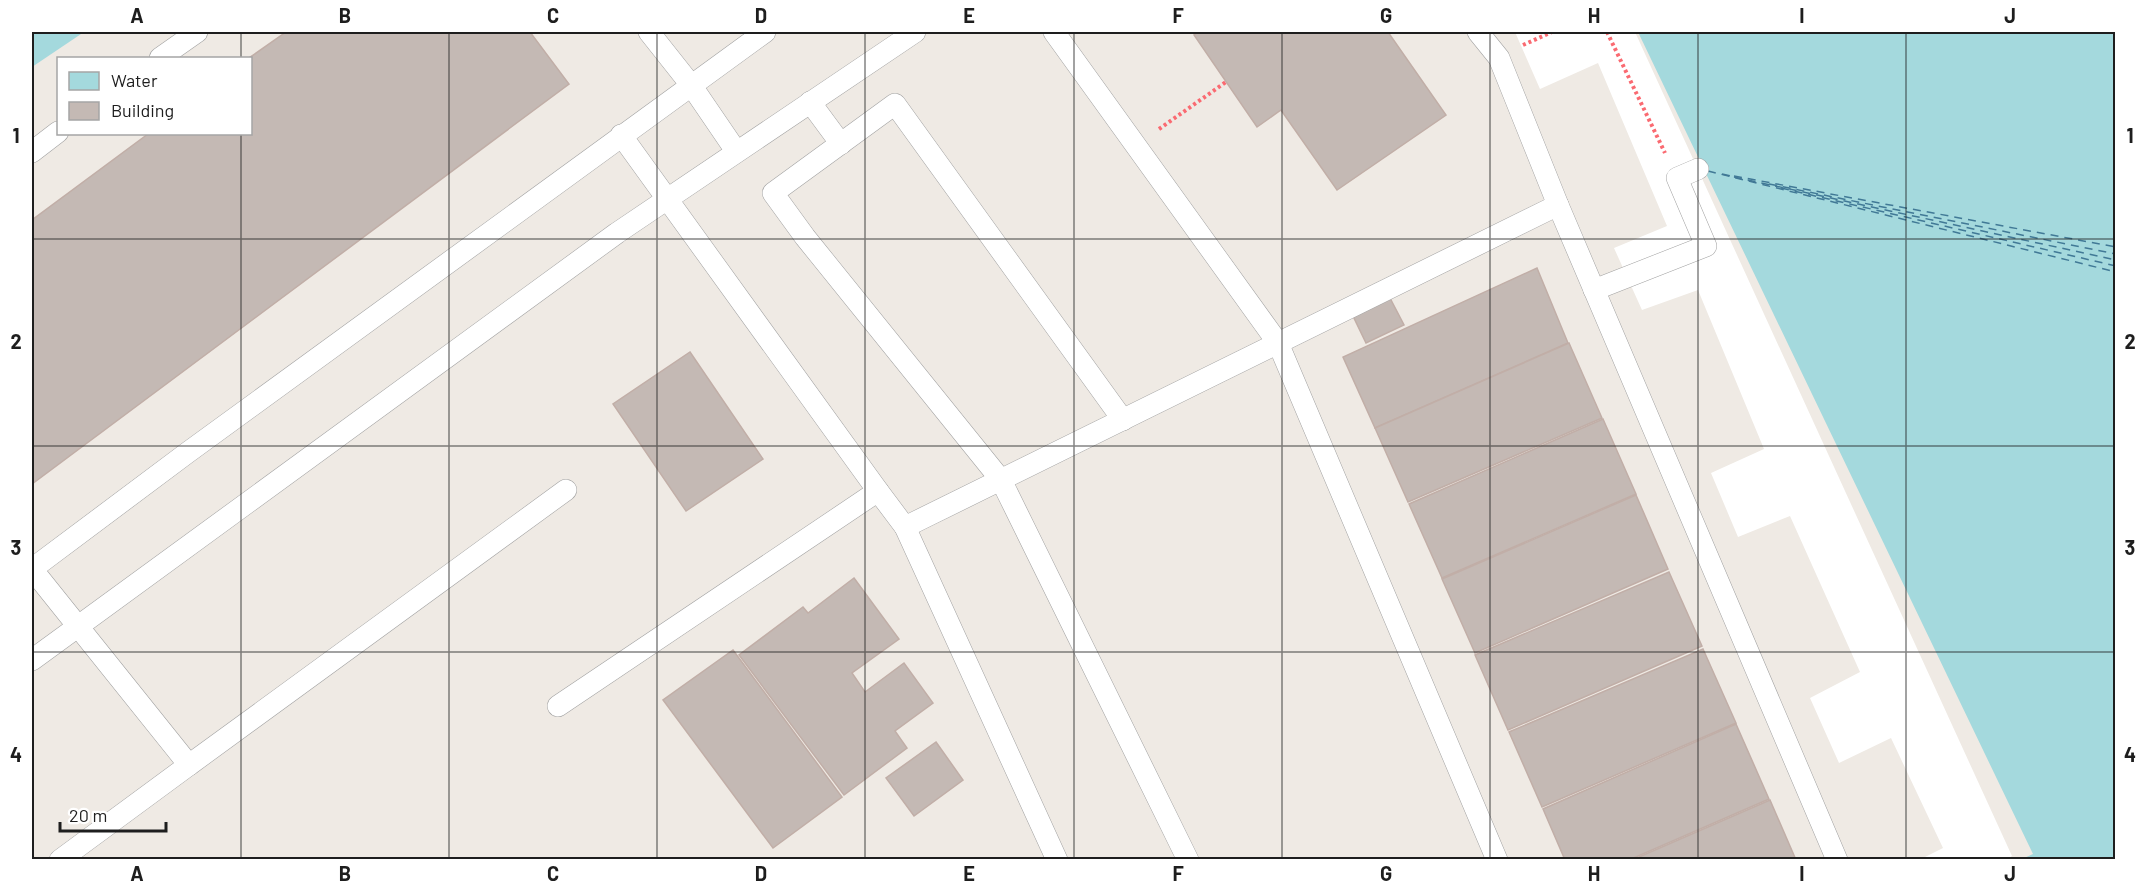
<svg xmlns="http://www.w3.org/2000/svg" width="2147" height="891" font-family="Barlow,sans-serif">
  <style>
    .water { fill: #a4d9dd }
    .pier { fill: #fff }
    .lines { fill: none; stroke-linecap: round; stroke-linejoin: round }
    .ferry { stroke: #417996; stroke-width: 1.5; stroke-dasharray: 8 6; stroke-linecap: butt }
    .building { fill: #c4b9b4; stroke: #c1aea7; stroke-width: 1.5 }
    .lane-casing { stroke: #a2a2a2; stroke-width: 22 }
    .path { stroke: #fa6a71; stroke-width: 4; stroke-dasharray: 3 3; stroke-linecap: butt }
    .lane { stroke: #fff; stroke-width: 21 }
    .grid { fill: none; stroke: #1e1e1e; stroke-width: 1.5; stroke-opacity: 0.55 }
    .neatline { fill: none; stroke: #1e1e1e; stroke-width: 2 }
    .grid-label { font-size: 20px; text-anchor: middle; font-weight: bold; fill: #1e1e1e }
  </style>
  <rect width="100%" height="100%" fill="#efeae4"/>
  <g class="water">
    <path d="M32 32H84L32 67Z"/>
    <path d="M1638 32H2115V859H2022L2033 854Z"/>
  </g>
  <path class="pier" d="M1515 32H1635L2012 856 2005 860 1921 859 1943 848 1891 738 1839 763 1810 698 1860 672 1790 516 1738 537 1711 473 1764 449 1698 290 1642 310 1614 248 1667 226 1598 63 1540 89Z"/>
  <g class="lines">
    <g class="ferry">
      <path d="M1708 171 2116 272"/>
      <path d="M1722 174 1735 177"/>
      <path d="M1734 176 2116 247"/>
      <path d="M1734 177 2116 260"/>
      <path d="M1769 184 2116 254"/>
      <path d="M1781 188 2116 266"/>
    </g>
  </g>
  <g class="building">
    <path d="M286 32H530L569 84 32 484V220L148 134H250L249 58Z"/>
    <path d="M1198 32H1388L1446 115 1337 190 1281 110 1257 127 1194 35Z"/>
    <path d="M1537 268 1568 343 1375 428 1343 357Z"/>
    <path d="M1390 298 1404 325 1366 343 1353 316Z"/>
    <path d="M1569 343 1602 418 1408 502 1375 428Z"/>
    <path d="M690 352 763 459 686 511 613 404Z"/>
    <path d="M1603 419 1636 494 1442 578 1409 504Z"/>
    <path d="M1636 495 1668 569 1475 653 1442 579Z"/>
    <path d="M1669 572 1702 646 1508 730 1475 655Z"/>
    <path d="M854 578 899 639 852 673 865 692 904 663 933 703 895 731 907 748 844 795 739 655 803 607 808 613Z"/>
    <path d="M1703 649 1736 723 1542 807 1509 732Z"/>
    <path d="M733 650 842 797 773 848 663 700Z"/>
    <path d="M1736 724 1769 799 1629 860H1565L1543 809Z"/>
    <path d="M936 742 963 780 914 816 886 778Z"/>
    <path d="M1770 800 1796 860H1632Z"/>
  </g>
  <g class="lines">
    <defs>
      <g id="lane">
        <path d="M649 32 691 85 736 151"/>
        <path d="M1054 32 1278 343 1497 860"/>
        <path d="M1478 32 1499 58 1558 205 1837 860"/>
        <path d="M160 58 197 32"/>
        <path d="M810 102 841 144"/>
        <path d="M621 135 878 491 905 527 1057 860"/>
        <path d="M32 152 58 132"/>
        <path d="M1594 290 1706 246 1677 178 1698 169"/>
        <path d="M1123 420 895 104 773 193 805 237 1001 480 1188 860"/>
        <path d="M905 527 1558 205"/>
        <path d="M32 569 187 453 765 32"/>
        <path d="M32 569 189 765 566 490"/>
        <path d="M32 660 617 233 915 32"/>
        <path d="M558 706 878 491"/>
        <path d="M60 860 189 765"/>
      </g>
    </defs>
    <use href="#lane" class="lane-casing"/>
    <g class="path">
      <path d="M1607 32 1665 153"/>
      <path d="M1523 45 1552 32"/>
      <path d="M1159 129 1226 82"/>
    </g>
    <use href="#lane" class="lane"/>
  </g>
  <path class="grid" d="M241 32V58M449 32V860M657 32V860M865 32V860M1074 32V860M1282 32V860M1490 32V860M1698 32V860M1906 32V860M241 134V860M32 239H2116M32 446H2116M32 652H2116"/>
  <rect width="2147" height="891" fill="none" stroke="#ffffff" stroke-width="66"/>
  <rect x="57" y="57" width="195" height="78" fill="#ffffff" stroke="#a5a5a5" stroke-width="1.5"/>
  <rect x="69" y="72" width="30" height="18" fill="#a4d9dd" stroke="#a5a5a5" stroke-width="1.5"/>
  <text x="111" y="87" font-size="18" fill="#1e1e1e">Water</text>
  <rect x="69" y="102" width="30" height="18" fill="#c4b9b4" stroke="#a5a5a5" stroke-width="1.5"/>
  <text x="111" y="117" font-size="18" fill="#1e1e1e">Building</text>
  <path d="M60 822v9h106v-9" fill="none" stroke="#1e1e1e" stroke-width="3"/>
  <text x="69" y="822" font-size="18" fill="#1e1e1e" stroke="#ffffff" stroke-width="4.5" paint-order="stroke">20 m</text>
  <rect x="33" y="33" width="2081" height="825" class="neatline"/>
  <g class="grid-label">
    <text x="137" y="23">A</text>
    <text x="345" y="23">B</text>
    <text x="553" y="23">C</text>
    <text x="761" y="23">D</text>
    <text x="969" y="23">E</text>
    <text x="1178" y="23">F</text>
    <text x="1386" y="23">G</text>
    <text x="1594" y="23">H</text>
    <text x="1802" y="23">I</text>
    <text x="2010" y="23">J</text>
    <text x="16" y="143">1</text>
    <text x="2130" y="143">1</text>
    <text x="16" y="349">2</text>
    <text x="2130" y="349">2</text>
    <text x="16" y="555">3</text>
    <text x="2130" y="555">3</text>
    <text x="16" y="762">4</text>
    <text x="2130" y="762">4</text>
    <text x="137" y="881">A</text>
    <text x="345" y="881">B</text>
    <text x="553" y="881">C</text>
    <text x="761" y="881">D</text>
    <text x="969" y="881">E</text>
    <text x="1178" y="881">F</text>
    <text x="1386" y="881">G</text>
    <text x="1594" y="881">H</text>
    <text x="1802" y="881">I</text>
    <text x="2010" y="881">J</text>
  </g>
</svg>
